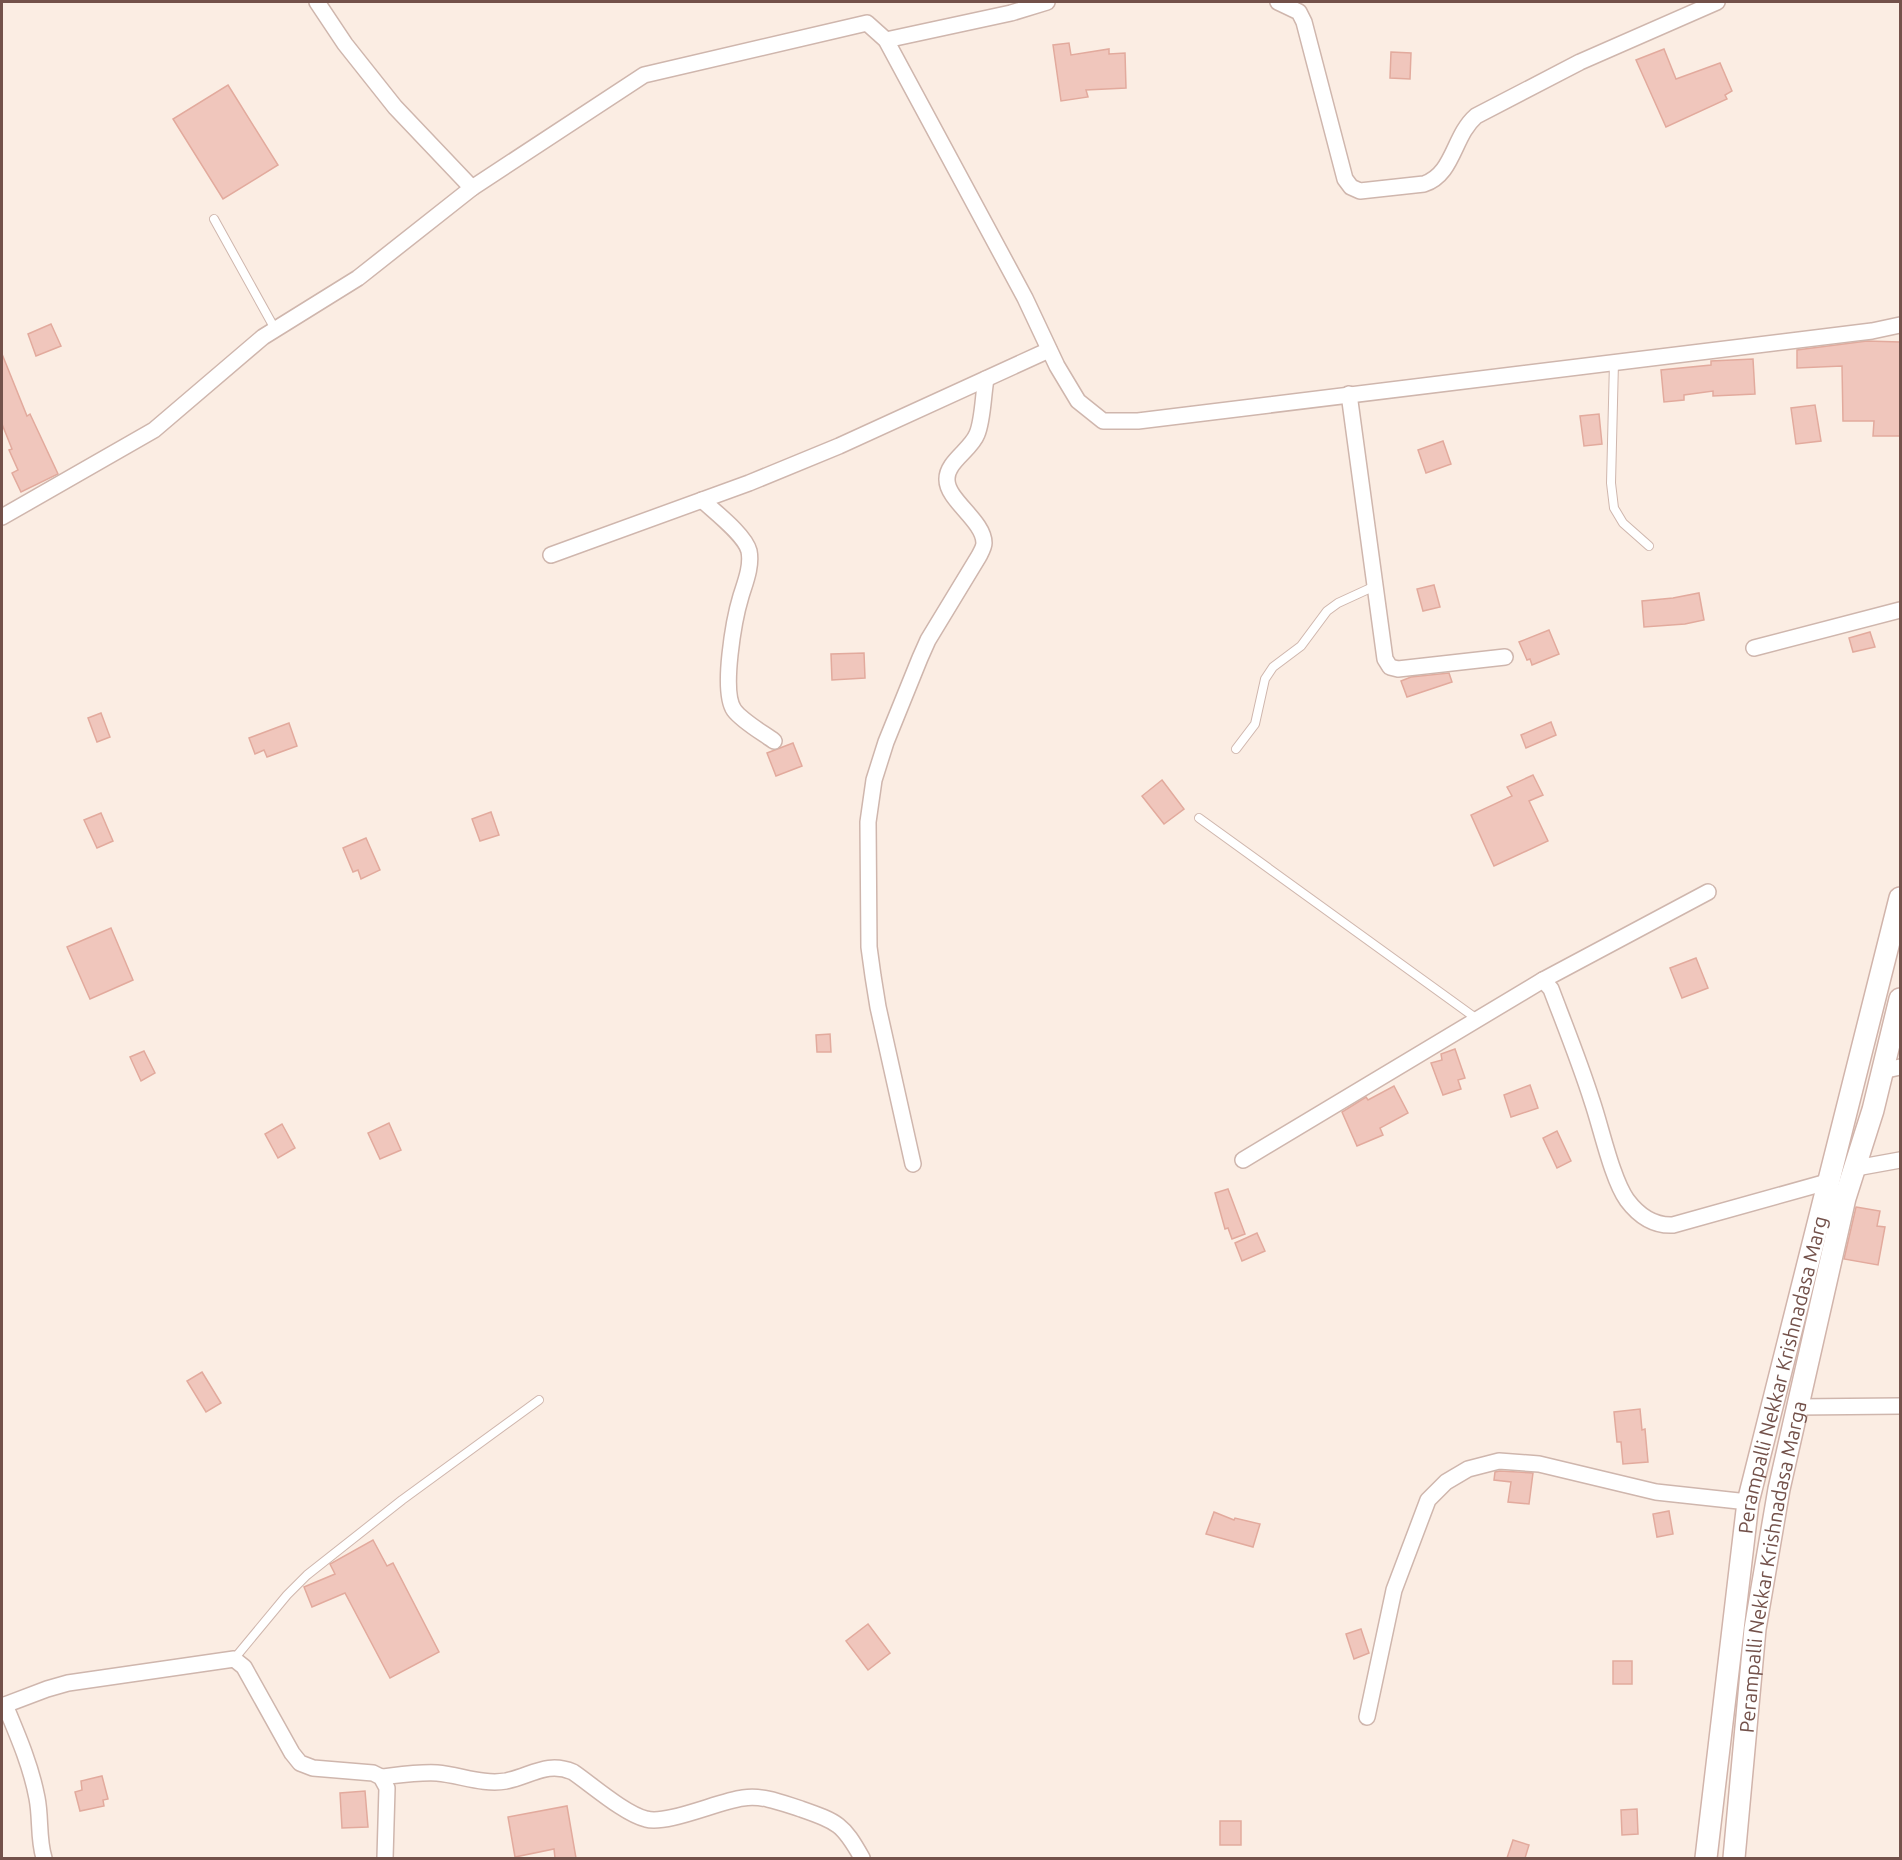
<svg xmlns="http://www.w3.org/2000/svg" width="1902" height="1860" font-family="Ubuntu,sans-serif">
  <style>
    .building { fill: #f0c6bc; stroke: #e2aa9d; stroke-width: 1.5 }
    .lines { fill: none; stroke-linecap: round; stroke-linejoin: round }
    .service-casing { stroke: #cfb6ad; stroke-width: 10 }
    .minor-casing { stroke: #cfb6ad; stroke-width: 18 }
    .secondary-casing { stroke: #d1b4ab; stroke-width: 24 }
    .service { stroke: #fff; stroke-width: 8 }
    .minor { stroke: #fff; stroke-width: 15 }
    .secondary { stroke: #fff; stroke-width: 21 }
    .labels { text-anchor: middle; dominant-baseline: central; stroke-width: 6; stroke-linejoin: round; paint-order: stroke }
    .street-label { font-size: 20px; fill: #73514a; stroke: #fef2e9 }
  </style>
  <rect width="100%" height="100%" fill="#fbede3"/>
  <g class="building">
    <path d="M1069 43 1071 55 1109 49V54L1125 53 1126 88 1086 90 1088 97 1061 101 1053 45Z"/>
    <path d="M1664 49 1676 79 1720 63 1732 91 1725 95 1727 99 1666 127 1636 60Z"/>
    <path d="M1391 52 1411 53 1410 79 1390 78Z"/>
    <path d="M228 85 278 165 223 199 173 119Z"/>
    <path d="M51 324 61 346 36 356 28 334Z"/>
    <path d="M1867 341 1900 342V436H1873L1874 421H1843L1842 366 1797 368V350Z"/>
    <path d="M2 354 27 416 30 414 58 474 21 492 12 473 18 470 9 450 12 449 2 424Z"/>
    <path d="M1753 359 1755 394 1713 396V391L1684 395V400L1664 402 1661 370 1711 365V361Z"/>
    <path d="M1815 405 1821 441 1796 444 1791 408Z"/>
    <path d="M1599 414 1602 444 1584 446 1580 416Z"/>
    <path d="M1443 441 1451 464 1426 473 1418 450Z"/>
    <path d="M1434 585 1440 607 1423 611 1417 589Z"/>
    <path d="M1699 593 1704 620 1685 624 1644 627 1642 601 1673 598Z"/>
    <path d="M1549 630 1559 654 1532 665 1530 659 1527 660 1519 642Z"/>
    <path d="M1870 632 1875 647 1853 652 1849 638Z"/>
    <path d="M864 653 865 678 832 680 831 654Z"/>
    <path d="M1449 673 1452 682 1407 697 1401 681 1411 677Z"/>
    <path d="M101 713 110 737 97 742 88 718Z"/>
    <path d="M1551 722 1556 735 1526 748 1521 735Z"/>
    <path d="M289 723 297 746 267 757 264 750 255 754 249 738Z"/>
    <path d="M793 743 802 766 776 776 767 753Z"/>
    <path d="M1533 775 1543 795 1529 801 1548 841 1494 866 1471 815 1512 796 1507 787Z"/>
    <path d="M1162 780 1184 809 1164 824 1142 796Z"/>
    <path d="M491 812 499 835 480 841 472 819Z"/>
    <path d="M101 813 113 841 97 848 84 820Z"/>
    <path d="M366 838 380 870 361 879 358 870 353 872 343 848Z"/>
    <path d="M111 928 133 980 90 999 67 947Z"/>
    <path d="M1696 958 1708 988 1682 998 1670 968Z"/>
    <path d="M830 1034 831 1052H817L816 1035Z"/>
    <path d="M1455 1049 1465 1078 1458 1080 1461 1089 1443 1095 1431 1063 1442 1060 1441 1054Z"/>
    <path d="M144 1051 155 1073 141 1081 130 1057Z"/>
    <path d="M1530 1085 1538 1108 1511 1117 1504 1095Z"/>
    <path d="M1394 1086 1408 1113 1380 1128 1383 1135 1357 1146 1342 1112 1366 1097 1368 1100Z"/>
    <path d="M389 1123 401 1150 380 1159 368 1133Z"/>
    <path d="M282 1124 295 1148 278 1158 265 1134Z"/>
    <path d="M1557 1131 1571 1161 1557 1168 1543 1138Z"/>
    <path d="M1228 1189 1245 1234 1232 1239 1228 1228 1225 1229 1215 1193Z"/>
    <path d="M1856 1207 1880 1211 1877 1226 1885 1227 1878 1265 1844 1259Z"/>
    <path d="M1257 1233 1265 1251 1242 1261 1235 1243Z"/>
    <path d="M202 1372 221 1403 206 1412 187 1381Z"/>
    <path d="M1640 1409 1642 1430 1645 1429 1648 1462 1623 1464 1621 1442H1617L1614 1412Z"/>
    <path d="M1500 1471 1533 1473 1529 1504 1508 1502 1511 1482 1494 1480 1495 1472Z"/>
    <path d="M1669 1511 1673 1534 1657 1537 1653 1514Z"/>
    <path d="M1214 1512 1234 1520 1235 1518 1260 1524 1253 1547 1206 1534Z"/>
    <path d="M373 1540 387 1566 393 1563 439 1652 390 1678 345 1593 312 1607 304 1587 335 1574 330 1564Z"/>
    <path d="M868 1624 890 1653 868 1670 846 1641Z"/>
    <path d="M1361 1629 1369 1653 1354 1659 1346 1634Z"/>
    <rect x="1613" y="1661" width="19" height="23"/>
    <path d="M102 1776 108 1799 103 1800 104 1806 80 1811 75 1792 82 1790 81 1781Z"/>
    <path d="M365 1791 368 1827 342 1828 340 1793Z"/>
    <path d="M567 1806 576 1858H555L554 1849 515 1857 508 1817Z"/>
    <path d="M1637 1809 1638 1834 1622 1835 1621 1810Z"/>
    <rect x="1220" y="1821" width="21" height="24"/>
    <path d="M1513 1840 1529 1845 1525 1858H1507Z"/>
  </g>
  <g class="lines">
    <defs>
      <g id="service">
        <path d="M214 219 275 329"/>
        <path d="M1614 362 1611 483 1614 508 1623 523 1649 546"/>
        <path d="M1236 749 1255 724 1265 679 1273 667 1301 646 1327 611 1338 603 1375 586"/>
        <path d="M1199 818 1477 1019"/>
        <path d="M234 1659 287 1595 307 1575 402 1500 539 1400"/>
      </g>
      <g id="minor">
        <path d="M317 2 345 44 395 107 472 188"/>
        <path d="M1278 2 1299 12 1304 22 1345 179 1351 187 1360 191 1424 184C1454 174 1453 136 1476 116L1580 62 1717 2"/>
        <path d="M886 40 1011 13 1047 2"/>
        <path d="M1349 394 1385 659 1390 667 1398 669 1505 657"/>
        <path d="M702 500C715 512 745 535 749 551 752 566 745 583 741 596 734 619 721 691 734 710 742 721 763 733 774 741"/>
        <path d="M2 517 154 430 263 337 358 278 472 188 644 75 867 23 886 40 1025 298 1057 366 1078 401 1103 421H1138L1872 331 1900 325"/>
        <path d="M551 555 749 483 839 446 1049 350"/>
        <path d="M1754 648 1900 610"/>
        <path d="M1543 980 1708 892"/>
        <path d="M1882 1071 1900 1067"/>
        <path d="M1243 1160 1543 980 1551 989C1565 1026 1580 1063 1592 1101 1601 1127 1612 1179 1627 1200 1639 1216 1654 1226 1673 1225L1827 1182"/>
        <path d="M913 1164 878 1007 873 976 869 947 868 822 874 780 886 742 920 658 928 640 979 556C981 552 984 547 984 543 984 521 947 500 947 480 946 462 971 450 977 434 983 420 983 395 986 379"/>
        <path d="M1856 1168 1900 1160"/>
        <path d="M1797 1407 1900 1406"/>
        <path d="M5 1705C18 1736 31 1766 37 1798 41 1818 38 1839 44 1858"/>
        <path d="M2 1706 47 1689 68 1683 234 1659 244 1667 292 1753 300 1763 313 1768 373 1773 381 1777 387 1788 385 1858"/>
        <path d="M1367 1717 1394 1590 1428 1500 1446 1482 1468 1469 1499 1461 1539 1464 1656 1492 1748 1502"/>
        <path d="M381 1777C399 1775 418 1772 437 1773 460 1775 483 1785 506 1781 531 1776 547 1761 573 1772 592 1785 625 1814 646 1819 667 1825 719 1801 743 1798 764 1795 782 1803 801 1809 838 1822 843 1824 862 1858"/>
      </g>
      <g id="secondary">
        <path id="s1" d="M1706 1858 1748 1502 1900 898"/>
        <path id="s2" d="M1734 1858 1755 1629 1779 1489 1845 1198 1873 1110 1900 999"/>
      </g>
    </defs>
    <use href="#service" class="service-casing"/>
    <use href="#minor" class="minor-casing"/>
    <use href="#secondary" class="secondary-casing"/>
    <use href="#service" class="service"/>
    <use href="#minor" class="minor"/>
    <use href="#secondary" class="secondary"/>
  </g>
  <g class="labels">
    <g class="street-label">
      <text stroke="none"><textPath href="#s1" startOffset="490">Perampalli Nekkar Krishnadasa Marg</textPath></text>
      <text stroke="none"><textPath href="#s2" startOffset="294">Perampalli Nekkar Krishnadasa Marga</textPath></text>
    </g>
  </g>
  <rect width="1902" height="1860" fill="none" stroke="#73514a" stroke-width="6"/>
</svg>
